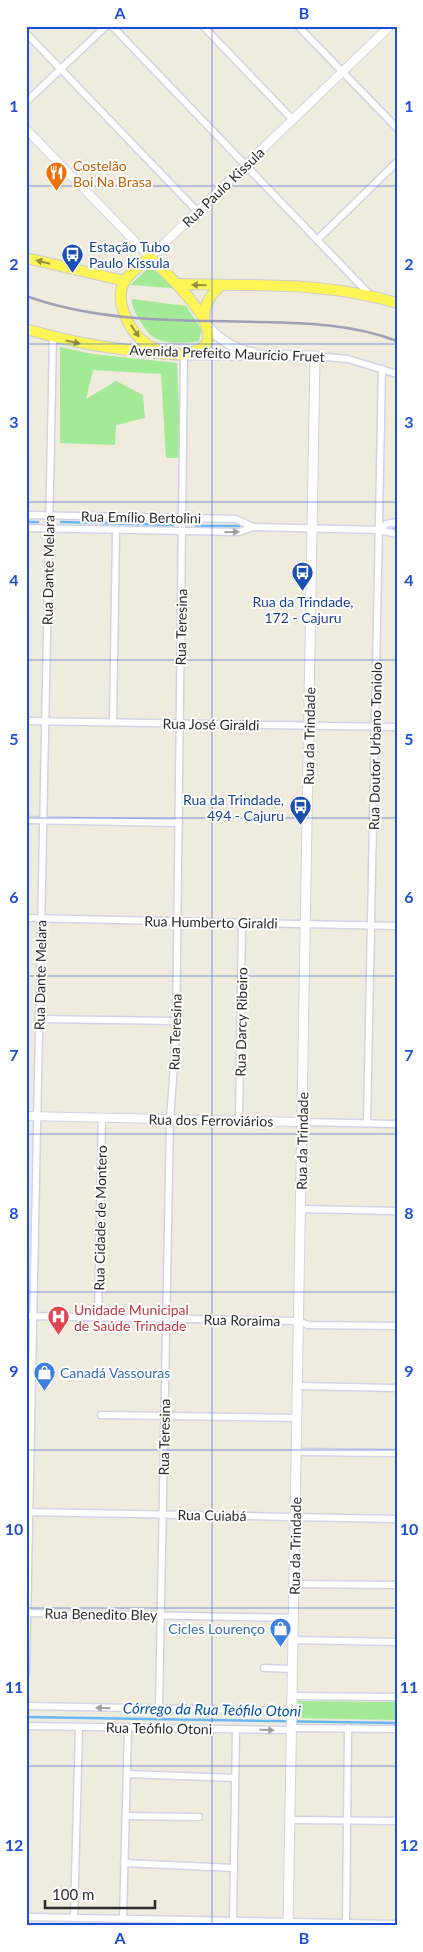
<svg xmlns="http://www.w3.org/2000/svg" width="423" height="1952" font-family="Lato,sans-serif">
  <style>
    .green { fill: #a3ea96 }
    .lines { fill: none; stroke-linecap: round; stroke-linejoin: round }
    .stream { stroke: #68b8f9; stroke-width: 2.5 }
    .minor-casing { stroke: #d2d2e6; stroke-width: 9 }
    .tertiary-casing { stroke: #d2d2e6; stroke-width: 10 }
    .secondary-casing { stroke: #d2d2e6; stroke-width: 11 }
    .primary-casing { stroke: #ccc; stroke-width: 12 }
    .minor { stroke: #fff; stroke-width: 6 }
    .tertiary { stroke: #fff; stroke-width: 8 }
    .secondary { stroke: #fff; stroke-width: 9 }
    .primary { stroke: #fdf555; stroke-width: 10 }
    .rail { stroke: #a09fb8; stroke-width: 2.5 }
    .oneway { fill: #949040 }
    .oneway2 { fill: #a0a0a0 }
    .grid { fill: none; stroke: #1d4ed8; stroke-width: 1; stroke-opacity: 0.55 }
    .labels { text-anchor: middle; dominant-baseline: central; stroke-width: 4; stroke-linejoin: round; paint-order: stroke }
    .food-label { font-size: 14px; fill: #c56008; stroke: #fff; text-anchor: start }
    .street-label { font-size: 14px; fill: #2c2c2c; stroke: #fff }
    .transit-label { font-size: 14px; fill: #164399; stroke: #fff; text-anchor: start }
    .health-label { font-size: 14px; fill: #be3a42; stroke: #fff; text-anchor: start }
    .shop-label { font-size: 14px; fill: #366cbe; stroke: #fff; text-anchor: start }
    .water-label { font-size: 15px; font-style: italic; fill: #0251aa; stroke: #fff }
    .neatline { fill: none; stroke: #1d4ed8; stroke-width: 2 }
    .grid-label { font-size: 16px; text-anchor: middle; font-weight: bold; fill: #1d4ed8 }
  </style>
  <rect width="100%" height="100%" fill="#efebdd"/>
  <g class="green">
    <path d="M146 270H155L173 288 130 285Z"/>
    <path d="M132 299 186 306 202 330 199 341C186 343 163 345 152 336 146 331 142 324 138 317 135 311 131 306 132 299Z"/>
    <path d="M60 347 93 354 177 363 181 458H166L161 374 93 370 86 399 116 381 143 395 145 418 116 425 115 445 60 443Z"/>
    <path d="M298 1701 397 1702V1720L297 1718Z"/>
  </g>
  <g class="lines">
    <g class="stream">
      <path d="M26 522H38"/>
      <path d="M61 522 173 525"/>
      <path d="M196 526H239"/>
      <path d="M393 529H397"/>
      <path d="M26 1717 397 1723"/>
    </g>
    <defs>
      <g id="minor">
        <path d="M112 26 371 296"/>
        <path d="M203 26 293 120"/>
        <path d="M298 26 397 128"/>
        <path d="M26 33 197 211"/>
        <path d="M26 102 106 26"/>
        <path d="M317 240 397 162"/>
        <path d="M315 356 348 359 397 374"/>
        <path d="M26 515 236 519 253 527"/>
        <path d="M26 528 239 532 253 527 379 530 397 534"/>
        <path d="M379 530 386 524 397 522"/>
        <path d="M26 721 397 727"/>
        <path d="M113 722 116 530"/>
        <path d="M26 820 179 823"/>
        <path d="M26 918 397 926"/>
        <path d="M39 1019 176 1021"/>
        <path d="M239 1120 242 923"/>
        <path d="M302 1122 397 1124"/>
        <path d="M367 1123 382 369"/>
        <path d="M301 1209 397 1211"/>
        <path d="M26 1316 299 1321 308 1325 397 1326"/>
        <path d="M98 1317 102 1118"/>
        <path d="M298 1386 397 1388"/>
        <path d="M101 1415 297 1418"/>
        <path d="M297 1452 397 1453"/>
        <path d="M26 1512 397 1519"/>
        <path d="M294 1584 397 1585"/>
        <path d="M27 1613 294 1618"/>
        <path d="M293 1640 397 1642"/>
        <path d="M264 1668 293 1669"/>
        <path d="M26 1673 53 337"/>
        <path d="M292 1696 397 1697"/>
        <path d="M26 1706 292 1711"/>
        <path d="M159 1709 170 1119 176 1037 184 354"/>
        <path d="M26 1726 292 1730"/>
        <path d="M292 1728 397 1729"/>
        <path d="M127 1774 235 1778"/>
        <path d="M126 1816 199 1817"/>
        <path d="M290 1820 397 1821"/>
        <path d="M124 1863 234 1868"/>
        <path d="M26 1917 397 1924"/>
        <path d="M74 1918 79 1727"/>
        <path d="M123 1919 128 1728"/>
        <path d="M233 1921 236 1729"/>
        <path d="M346 1923 348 1728"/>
      </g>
      <g id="tertiary">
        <path d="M26 129 150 257 390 26"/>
        <path d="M26 1116 302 1122"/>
      </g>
      <g id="secondary">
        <path d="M206 324C218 339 234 349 253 353"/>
        <path d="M187 355 315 356 288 1926"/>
      </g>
      <g id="primary">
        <path d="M26 258 125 281"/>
        <path d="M177 284C250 286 326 281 397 303"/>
        <path d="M204 320C204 304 209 297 221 285"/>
        <path d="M26 329C67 341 108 349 150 352 161 353 173 356 184 354 193 353 207 348 208 339 213 316 165 272 150 257 142 264 129 273 124 282 114 301 129 330 144 342 151 348 160 351 169 353"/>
      </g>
    </defs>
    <use href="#minor" class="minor-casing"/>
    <use href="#tertiary" class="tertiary-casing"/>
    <use href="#secondary" class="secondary-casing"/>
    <use href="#primary" class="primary-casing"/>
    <use href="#minor" class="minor"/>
    <use href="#tertiary" class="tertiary"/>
    <use href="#secondary" class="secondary"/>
    <use href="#primary" class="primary"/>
    <path class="rail" d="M26 296C101 323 180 320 259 322 306 323 352 324 397 341"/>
  </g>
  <defs><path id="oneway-solid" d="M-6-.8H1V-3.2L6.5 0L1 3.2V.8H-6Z" transform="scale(1.25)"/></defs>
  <g class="oneway">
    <use href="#oneway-solid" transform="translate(43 262) rotate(-166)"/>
    <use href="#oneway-solid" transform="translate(199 285) rotate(-179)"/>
    <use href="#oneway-solid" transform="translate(135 331) rotate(56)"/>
    <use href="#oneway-solid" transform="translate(73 342) rotate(12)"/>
  </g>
  <g class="oneway2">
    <use href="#oneway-solid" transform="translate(232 532) rotate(-1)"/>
    <use href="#oneway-solid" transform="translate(103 1708) rotate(-179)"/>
    <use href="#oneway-solid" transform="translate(267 1730) rotate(1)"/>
  </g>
  <path class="grid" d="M212 26V1926M26 186H397M26 344H397M26 502H397M26 660H397M26 818H397M26 976H397M26 1134H397M26 1292H397M26 1450H397M26 1608H397M26 1766H397"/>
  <defs>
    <symbol id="restaurant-pin" viewBox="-11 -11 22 30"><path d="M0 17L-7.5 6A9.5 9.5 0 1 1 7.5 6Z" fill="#e8710a" stroke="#fff"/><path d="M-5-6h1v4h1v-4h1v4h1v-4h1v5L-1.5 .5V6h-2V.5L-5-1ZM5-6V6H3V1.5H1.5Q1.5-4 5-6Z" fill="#fff"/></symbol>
    <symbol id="bus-pin" viewBox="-11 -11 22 30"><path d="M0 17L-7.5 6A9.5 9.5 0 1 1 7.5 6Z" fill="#1a4fb4" stroke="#fff"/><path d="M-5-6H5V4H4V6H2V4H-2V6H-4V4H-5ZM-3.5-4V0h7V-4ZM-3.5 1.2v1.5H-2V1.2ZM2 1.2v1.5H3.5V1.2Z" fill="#fff"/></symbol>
    <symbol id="hospital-pin" viewBox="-11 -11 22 30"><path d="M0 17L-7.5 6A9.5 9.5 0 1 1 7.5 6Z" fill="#e0444e" stroke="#fff"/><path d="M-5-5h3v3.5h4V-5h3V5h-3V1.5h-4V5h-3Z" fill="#fff"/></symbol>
    <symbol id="shop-pin" viewBox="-11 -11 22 30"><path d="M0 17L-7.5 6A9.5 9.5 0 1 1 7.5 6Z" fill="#3f7fe0" stroke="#fff"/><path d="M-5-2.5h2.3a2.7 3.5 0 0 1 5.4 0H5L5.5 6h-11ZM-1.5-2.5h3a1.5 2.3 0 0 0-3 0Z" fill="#fff"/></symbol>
  </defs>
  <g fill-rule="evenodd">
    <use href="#restaurant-pin" x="44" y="160" width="25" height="34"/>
    <use href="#bus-pin" x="60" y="242" width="25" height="34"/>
    <use href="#bus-pin" x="290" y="560" width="25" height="34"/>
    <use href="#bus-pin" x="288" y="794" width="25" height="34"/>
    <use href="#hospital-pin" x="46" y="1304" width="25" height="34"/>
    <use href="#shop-pin" x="32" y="1360" width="25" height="34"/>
    <use href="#shop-pin" x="268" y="1616" width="25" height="34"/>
  </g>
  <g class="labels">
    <g class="food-label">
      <text x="73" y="165">Costelão<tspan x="73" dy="16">Boi Na Brasa</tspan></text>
    </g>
    <g class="street-label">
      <text transform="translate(223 187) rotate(-44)">Rua Paulo Kissula</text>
      <text transform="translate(227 353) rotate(2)">Avenida Prefeito Maurício Fruet</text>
      <text transform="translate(141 517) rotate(1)">Rua Emílio Bertolini</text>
      <text transform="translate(48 570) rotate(-89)">Rua Dante Melara</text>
      <text transform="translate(181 627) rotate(-89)">Rua Teresina</text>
      <text transform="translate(211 724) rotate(1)">Rua José Giraldi</text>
      <text transform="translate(309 736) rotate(-89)">Rua da Trindade</text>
      <text transform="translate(375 746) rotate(-89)">Rua Doutor Urbano Toniolo</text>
      <text transform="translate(211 922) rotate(1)">Rua Humberto Giraldi</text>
      <text transform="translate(40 975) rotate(-89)">Rua Dante Melara</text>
      <text transform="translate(241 1022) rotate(-89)">Rua Darcy Ribeiro</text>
      <text transform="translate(175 1032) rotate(-88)">Rua Teresina</text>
      <text transform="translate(211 1120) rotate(1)">Rua dos Ferroviários</text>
      <text transform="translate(302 1141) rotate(-89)">Rua da Trindade</text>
      <text transform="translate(100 1218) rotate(-89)">Rua Cidade de Montero</text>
      <text transform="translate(242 1320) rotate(1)">Rua Roraima</text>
      <text transform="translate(164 1437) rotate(-89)">Rua Teresina</text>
      <text transform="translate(212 1515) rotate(1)">Rua Cuiabá</text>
      <text transform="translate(295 1546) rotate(-89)">Rua da Trindade</text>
      <text transform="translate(101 1614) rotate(1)">Rua Benedito Bley</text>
      <text transform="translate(159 1728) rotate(1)">Rua Teófilo Otoni</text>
    </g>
    <g class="transit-label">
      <text x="89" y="246">Estação Tubo<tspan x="89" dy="16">Paulo Kissula</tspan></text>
      <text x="303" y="601" text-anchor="middle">Rua da Trindade,<tspan x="303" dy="16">172 - Cajuru</tspan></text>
      <text x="284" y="799" text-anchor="end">Rua da Trindade,<tspan x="284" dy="16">494 - Cajuru</tspan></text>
    </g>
    <g class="health-label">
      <text x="74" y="1309">Unidade Municipal<tspan x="74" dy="16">de Saúde Trindade</tspan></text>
    </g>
    <g class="shop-label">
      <text x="60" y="1372">Canadá Vassouras</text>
      <text x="265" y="1628" text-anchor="end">Cicles Lourenço</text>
    </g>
    <g class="water-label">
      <text transform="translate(212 1709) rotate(1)">Córrego da Rua Teófilo Otoni</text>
    </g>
  </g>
  <rect width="423" height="1952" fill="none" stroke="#ffffff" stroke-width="55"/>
  <path d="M45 1900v8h110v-8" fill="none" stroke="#2c2c2c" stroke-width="2.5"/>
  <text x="52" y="1900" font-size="15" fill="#2c2c2c" stroke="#ffffff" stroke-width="4" paint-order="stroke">100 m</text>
  <rect x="28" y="28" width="368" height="1896" class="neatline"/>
  <g class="grid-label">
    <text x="120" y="19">A</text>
    <text x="304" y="19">B</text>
    <text x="14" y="112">1</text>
    <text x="409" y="112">1</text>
    <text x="14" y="270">2</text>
    <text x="409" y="270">2</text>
    <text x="14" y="428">3</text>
    <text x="409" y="428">3</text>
    <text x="14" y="586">4</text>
    <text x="409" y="586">4</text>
    <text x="14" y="745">5</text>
    <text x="409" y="745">5</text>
    <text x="14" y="903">6</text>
    <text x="409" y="903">6</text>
    <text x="14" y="1061">7</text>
    <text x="409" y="1061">7</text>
    <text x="14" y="1219">8</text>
    <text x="409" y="1219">8</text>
    <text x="14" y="1377">9</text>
    <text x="409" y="1377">9</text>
    <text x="14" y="1535">10</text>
    <text x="409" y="1535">10</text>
    <text x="14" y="1693">11</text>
    <text x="409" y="1693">11</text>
    <text x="14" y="1851">12</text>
    <text x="409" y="1851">12</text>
    <text x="120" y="1944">A</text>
    <text x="304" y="1944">B</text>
  </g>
</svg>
